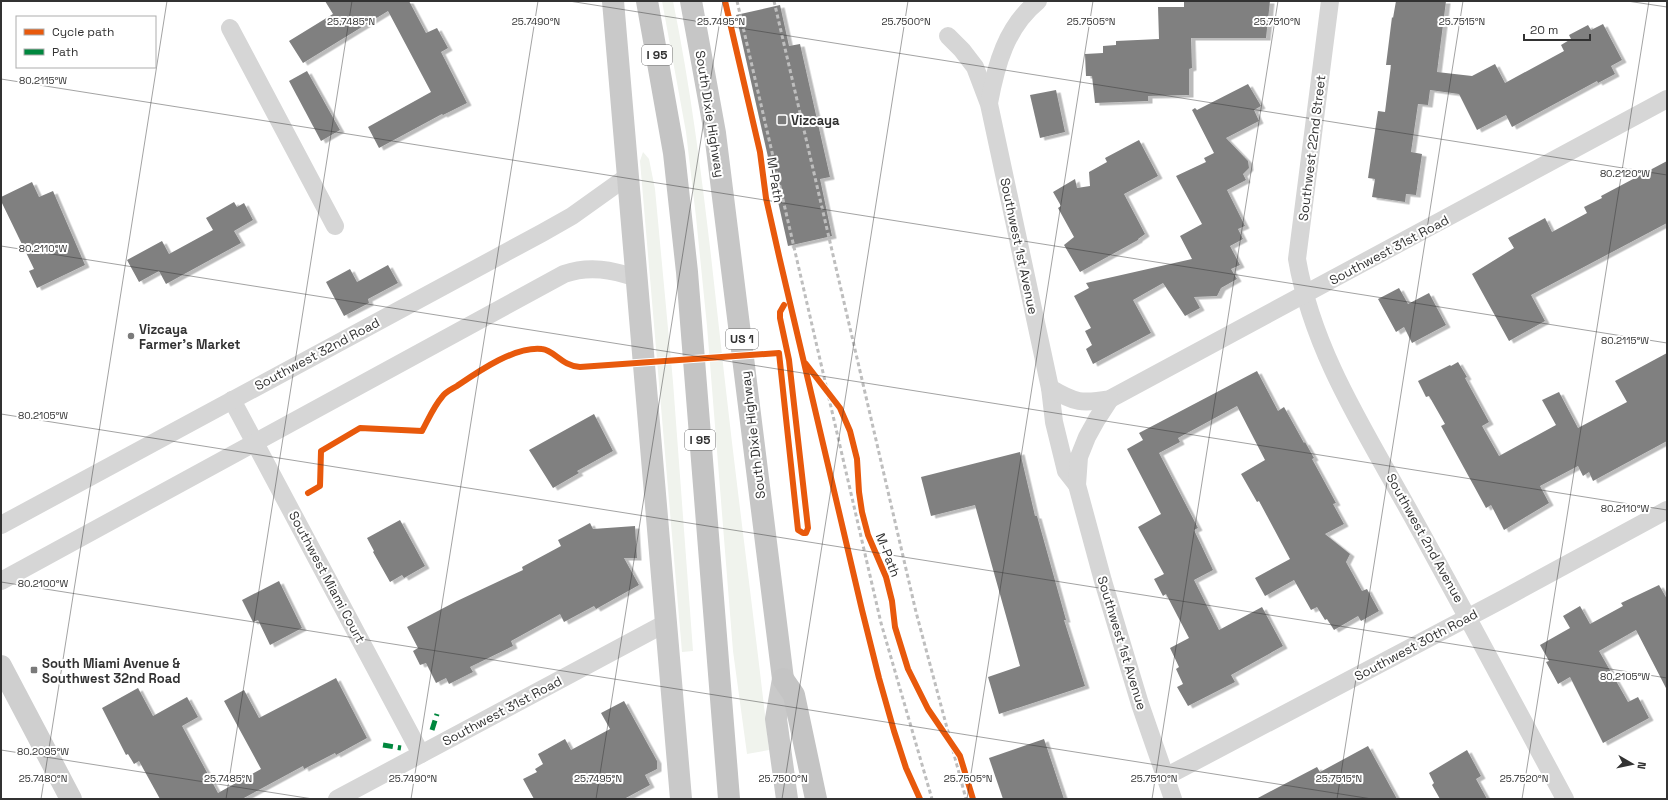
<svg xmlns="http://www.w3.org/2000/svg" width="1668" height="800" font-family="'Space Grotesk',sans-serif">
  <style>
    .green { fill: #f0f3ed }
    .building { fill: #808080; filter: url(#shadow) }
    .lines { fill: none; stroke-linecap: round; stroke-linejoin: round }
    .minor { stroke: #d6d6d6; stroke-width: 18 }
    .secondary { stroke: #cfcfcf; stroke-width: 22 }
    .primary { stroke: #c9c9c9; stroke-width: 22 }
    .trunk { stroke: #c6c6c6; stroke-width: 22 }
    .motorway { stroke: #c4c4c4; stroke-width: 22 }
    .rail { stroke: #bebebe; stroke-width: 3; stroke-dasharray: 4 3; stroke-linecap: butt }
    .quiet { stroke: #00873e; stroke-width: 5; stroke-dasharray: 10 5; stroke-linecap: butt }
    .cycleway-casing { stroke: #fff; stroke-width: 8 }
    .cycleway { stroke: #e8590c; stroke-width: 6 }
    .ticks { fill: none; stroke: #323232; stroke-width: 1; stroke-opacity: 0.45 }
    .poi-dot { fill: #7a7a7a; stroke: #fff; stroke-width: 1.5 }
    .labels { text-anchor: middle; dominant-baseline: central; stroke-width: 4; stroke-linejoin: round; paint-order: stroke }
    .shield { fill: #fff; stroke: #707070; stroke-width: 1 }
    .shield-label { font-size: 12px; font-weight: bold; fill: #323232 }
    .street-label { font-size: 13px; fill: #323232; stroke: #fff }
    .poi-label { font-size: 13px; font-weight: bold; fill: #323232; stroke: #fff; text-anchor: start }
    .ticks-label { font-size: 10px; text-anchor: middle; fill: #323232; stroke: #fff; stroke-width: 4; stroke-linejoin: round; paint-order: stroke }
  </style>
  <defs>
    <filter id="shadow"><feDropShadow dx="4.5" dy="2.5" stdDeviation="0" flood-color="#0004"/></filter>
  </defs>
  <rect width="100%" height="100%" fill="#fff"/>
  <g class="green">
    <path d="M662 1H673C698 124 710 248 724 373 738 499 755 624 769 750L747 754 733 651 707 326 696 217 686 132Z"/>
    <path d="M643 152 649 159 655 189 673 382 693 651 682 652 640 161Z"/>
  </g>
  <g class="building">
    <path d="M325 1H409L426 33 437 28 448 48 441 52 467 103 443 115 442 114 379 148 368 127 431 92 388 11 303 63 289 41 333 14Z"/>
    <path d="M1184 1H1270L1266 38H1191L1192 68 1189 69V95L1148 96V101L1095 103 1092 76H1086L1085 54 1103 53V46L1116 45V41L1159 39 1158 7H1184Z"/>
    <path d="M1396 1H1446L1437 72 1472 76 1495 64 1505 83 1564 51 1561 45 1571 39 1569 35 1588 25 1591 30 1603 24 1622 60 1611 66 1615 74 1598 83 1597 81 1512 127 1506 115 1477 130 1459 94 1430 90 1428 105 1418 104 1411 152 1422 154 1416 195 1406 194 1405 202 1372 197 1375 179 1368 178 1378 111 1385 112 1391 65H1386L1392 17 1393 18Z"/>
    <path d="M780 5 789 46 800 44 830 177 820 179 832 236 788 246 736 15Z"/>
    <path d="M307 71 340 130 321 141 289 81Z"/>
    <path d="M1248 84 1261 106 1254 110 1259 121 1226 138 1248 161 1249 168 1243 174 1246 180 1227 190 1245 226 1238 229 1243 239 1230 246 1240 265 1231 269 1237 279 1221 288 1217 296 1194 297 1200 308 1185 316 1163 283 1133 300 1151 333 1093 364 1086 349 1092 345 1085 331 1091 328 1074 296 1089 288 1086 283 1192 259 1180 236 1202 224 1176 176 1206 162 1204 158 1214 153 1192 110 1195 108 1197 110Z"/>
    <path d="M1056 90 1065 132 1040 138 1030 95Z"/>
    <path d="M1139 140 1158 176 1124 194 1145 234 1138 239V240L1080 272 1064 245 1074 237 1058 208 1061 206 1053 192 1075 179 1077 188 1090 186 1089 172 1107 162 1105 158Z"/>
    <path d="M1667 161V223L1531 295 1545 321 1509 341 1472 274 1514 248 1508 238 1545 218 1552 232 1587 213 1584 207 1602 198 1601 196Z"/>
    <path d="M32 182 39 197 53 191 85 265 37 288 29 271 34 269 1 201V197Z"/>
    <path d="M234 202 237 207 244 203 253 220 234 231 241 243 166 284 159 271 139 282 127 260 162 241 169 254 213 230 206 218Z"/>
    <path d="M388 265 398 283 368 299 369 303 344 316 326 282 350 269 357 282Z"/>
    <path d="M1399 288 1408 304 1429 293 1446 325 1412 343 1404 327 1396 332 1378 299Z"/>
    <path d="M1667 353V441L1593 481 1589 472 1583 476 1578 466 1540 486 1549 503 1504 530 1491 505 1486 508 1441 426 1445 424 1429 396 1426 397 1418 381 1450 365 1451 366 1458 362 1467 377 1465 378 1489 422 1482 426 1499 456 1556 425 1542 400 1559 392 1578 428 1627 402 1615 381Z"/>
    <path d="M1257 371 1278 411 1284 407 1304 443 1305 442 1314 458 1312 459 1336 503 1333 504 1344 524 1325 534 1350 554 1346 562 1362 591 1367 589 1379 611 1361 621 1358 616 1334 630 1327 619 1325 620 1317 607 1311 610 1294 580 1265 596 1255 578 1290 559 1259 501 1257 502 1241 474 1265 460 1237 406 1178 438 1180 442 1159 453 1198 528 1194 530 1213 570 1194 580 1219 630 1262 607 1283 646 1231 675 1235 682 1188 706 1177 687 1183 684 1176 669 1179 667 1170 648 1189 638 1166 594 1163 596 1154 579 1164 574 1138 527 1161 514 1127 449 1143 440 1139 433Z"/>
    <path d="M594 414 613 451 577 471 579 473 553 488 529 450Z"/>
    <path d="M1020 452 1035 516H1037L1066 620H1064L1085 686 999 714 988 677 1020 666 975 505 931 516 921 477Z"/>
    <path d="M400 520 425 566 404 578 402 575 390 582 373 552 374 551 367 538Z"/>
    <path d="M590 523 593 529 635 526 637 558H624L639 585 596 609 594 606 564 622 560 614 511 641 513 646 470 667 473 672 449 684 446 678 436 683 426 663 420 665 413 651 418 648 407 627 457 601 523 570 522 567 561 546 558 540Z"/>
    <path d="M279 581 302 628 270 645 258 620 253 622 242 600Z"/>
    <path d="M1659 585 1667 599V690L1636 630 1599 651 1628 702 1638 697 1649 718 1603 743 1570 677 1558 684 1546 662 1549 661 1540 645 1570 628 1563 616 1580 606 1590 624 1623 606 1621 603Z"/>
    <path d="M336 678 367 738 336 755 335 753 304 769 303 766 242 799H160L139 761 134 764 128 754 126 755 102 708 138 688 153 716 187 697 198 717 182 726 218 793 261 769 224 701 244 690 259 718Z"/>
    <path d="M624 701 657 761V769L645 775 650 785 624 799H534L523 779 537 772 535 769 543 764 538 754 565 739 571 750 610 729 601 713Z"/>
    <path d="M1044 739 1064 799H1003L989 758Z"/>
    <path d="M1368 746 1397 799H1256L1317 767 1320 772Z"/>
    <path d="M1467 750 1481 776 1476 779 1487 799H1440L1432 785 1434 783 1429 773Z"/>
  </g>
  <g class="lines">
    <g class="minor">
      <path d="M1330 1 1297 259C1313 353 1367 434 1412 516 1464 610 1514 704 1565 799"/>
      <path d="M230 28 335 226"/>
      <path d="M948 36 962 50 975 67 989 104 1050 388 1054 422 1066 471 1077 485"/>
      <path d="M989 103C996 65 1006 27 1038 1"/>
      <path d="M1050 388C1075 403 1082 404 1110 399L1667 99"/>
      <path d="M1110 399 1097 419 1087 437 1079 457 1077 485 1103 581 1140 704 1173 799"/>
      <path d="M232 400 421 754"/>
      <path d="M1 525 542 233 572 216 628 176"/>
      <path d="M1 581 564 274C590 265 612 270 637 278"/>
      <path d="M1165 777 1503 599 1667 510"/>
      <path d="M337 799 666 623"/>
    </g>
    <path class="secondary" d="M1 666 71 799"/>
    <g class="primary">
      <path d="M613 1 681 799"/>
      <path d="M783 679 776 719 787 799"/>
    </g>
    <path class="trunk" d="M691 1 715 133 783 679"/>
    <g class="motorway">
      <path d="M647 1 674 153 687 272 729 799"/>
      <path d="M783 679 794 695 816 799"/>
    </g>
    <g class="rail">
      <path d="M737 1 881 623 932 799"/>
      <path d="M774 1 916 612 966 799"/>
    </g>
    <g class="quiet">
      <path d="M432 730 437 714"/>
      <path d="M383 745 401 748"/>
    </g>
    <defs>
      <g id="cycleway">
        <path d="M725 1 760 152 766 198 779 256 862 610 879 678 894 731 906 768 920 799"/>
        <path d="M806 364 840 408 850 431 857 459 859 492 862 512 868 535 886 577 892 601 895 627 908 669 928 709 960 756 973 799"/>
        <path d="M308 493 320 486 321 451 360 428 422 431C428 420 434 406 442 397 445 392 452 389 457 386 479 371 515 346 542 349 554 350 562 366 580 367L779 353 798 530 803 533H806L808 528 789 360 780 318V312L784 305"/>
      </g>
    </defs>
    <use href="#cycleway" class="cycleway-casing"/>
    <use href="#cycleway" class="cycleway"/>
  </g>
  <path class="ticks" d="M569 1 1667 175M1627 1 1667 7M1 79 1667 343M1 246 1667 510M1 414 1667 678M1 582 1372 799M1 750 313 799M41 799 167 1M226 799 352 1M411 799 538 1M596 799 723 1M782 799 908 1M967 799 1093 1M1152 799 1278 1M1337 799 1463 1M1522 799 1649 1"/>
  <g class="poi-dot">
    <rect x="777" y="115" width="10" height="10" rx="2"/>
    <circle cx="131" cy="336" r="4"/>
    <rect x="30" y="666" width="8" height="8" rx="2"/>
  </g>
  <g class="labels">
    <g class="shield">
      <rect x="642" y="45" width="30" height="20" rx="3"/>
      <rect x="726" y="329" width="32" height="20" rx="3"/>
      <rect x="685" y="430" width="30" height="20" rx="3"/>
    </g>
    <g class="shield-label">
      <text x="657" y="55">I 95</text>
      <text x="742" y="339">US 1</text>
      <text x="700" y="440">I 95</text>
    </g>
    <g class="street-label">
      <text transform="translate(710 114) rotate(81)">South Dixie Highway</text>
      <text transform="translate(1312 148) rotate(-83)">Southwest 22nd Street</text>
      <text transform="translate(775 180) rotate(81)">M-Path</text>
      <text transform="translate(1019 246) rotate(78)">Southwest 1st Avenue</text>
      <text transform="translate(1389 250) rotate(-28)">Southwest 31st Road</text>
      <text transform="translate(317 354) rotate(-28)">Southwest 32nd Road</text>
      <text transform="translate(753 435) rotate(-97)">South Dixie Highway</text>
      <text transform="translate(1425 538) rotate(61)">Southwest 2nd Avenue</text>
      <text transform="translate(888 555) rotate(69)">M-Path</text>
      <text transform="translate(327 577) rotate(62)">Southwest Miami Court</text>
      <text transform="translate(1122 643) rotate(73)">Southwest 1st Avenue</text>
      <text transform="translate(1416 645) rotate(-28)">Southwest 30th Road</text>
      <text transform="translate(502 711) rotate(-28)">Southwest 31st Road</text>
    </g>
    <g class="poi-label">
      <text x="791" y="120">Vizcaya</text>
      <text x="139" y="329">Vizcaya<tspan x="139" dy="15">Farmer’s Market</tspan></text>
      <text x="42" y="663">South Miami Avenue &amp;<tspan x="42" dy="15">Southwest 32nd Road</tspan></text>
    </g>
  </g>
  <g class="ticks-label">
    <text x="351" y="25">25.7485°N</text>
    <text x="536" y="25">25.7490°N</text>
    <text x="721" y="25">25.7495°N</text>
    <text x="906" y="25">25.7500°N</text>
    <text x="1091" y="25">25.7505°N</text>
    <text x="1277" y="25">25.7510°N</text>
    <text x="1462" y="25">25.7515°N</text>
    <text x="43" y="84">80.2115°W</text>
    <text x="1625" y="177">80.2120°W</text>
    <text x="43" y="252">80.2110°W</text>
    <text x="1625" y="344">80.2115°W</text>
    <text x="43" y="419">80.2105°W</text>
    <text x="1625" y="512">80.2110°W</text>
    <text x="43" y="587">80.2100°W</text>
    <text x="1625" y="680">80.2105°W</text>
    <text x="43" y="755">80.2095°W</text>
    <text x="43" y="782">25.7480°N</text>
    <text x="228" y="782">25.7485°N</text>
    <text x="413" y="782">25.7490°N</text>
    <text x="598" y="782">25.7495°N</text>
    <text x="783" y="782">25.7500°N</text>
    <text x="968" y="782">25.7505°N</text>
    <text x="1154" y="782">25.7510°N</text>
    <text x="1339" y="782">25.7515°N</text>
    <text x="1524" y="782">25.7520°N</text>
  </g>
  <rect width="1668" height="800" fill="none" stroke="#323232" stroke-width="4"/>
  <rect x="16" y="16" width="140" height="52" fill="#ffffff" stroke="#adadad"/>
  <rect x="24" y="29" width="20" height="6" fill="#e8590c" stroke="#adadad"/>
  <text x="52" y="36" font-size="12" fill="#323232">Cycle path</text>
  <rect x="24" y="49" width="20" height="6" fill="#00873e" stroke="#adadad"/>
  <text x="52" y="56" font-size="12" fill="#323232">Path</text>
  <g transform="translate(1632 764) rotate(99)" stroke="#ffffff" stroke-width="3" paint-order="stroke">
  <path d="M0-3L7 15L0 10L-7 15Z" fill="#323232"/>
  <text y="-6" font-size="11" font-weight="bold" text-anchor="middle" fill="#323232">N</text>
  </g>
  <path d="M1524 34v6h66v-6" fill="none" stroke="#323232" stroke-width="2"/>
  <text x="1530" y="34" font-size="12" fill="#323232" stroke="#ffffff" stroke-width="3" paint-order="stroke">20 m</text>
</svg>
